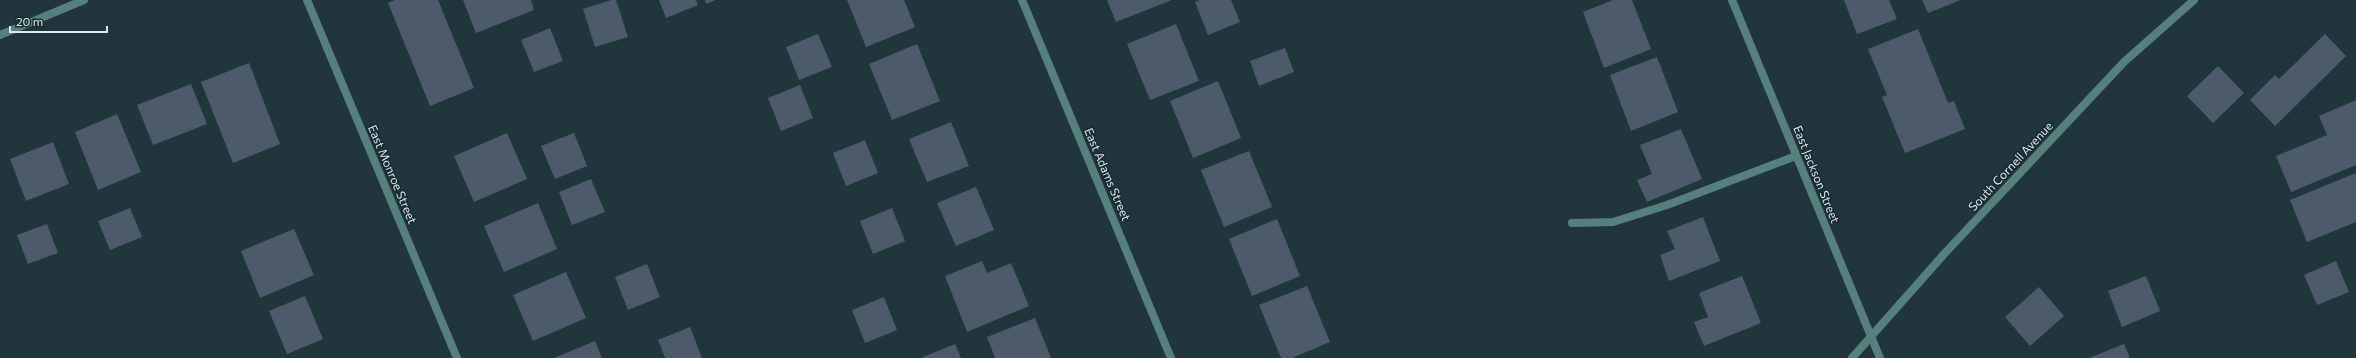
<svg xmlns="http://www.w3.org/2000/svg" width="2356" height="358" font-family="Commissioner,sans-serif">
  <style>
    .building { fill: #4c5a69 }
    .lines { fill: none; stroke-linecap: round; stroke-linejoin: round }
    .service { stroke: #55807d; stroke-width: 8 }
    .minor { stroke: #55807d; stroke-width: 8 }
    .labels { text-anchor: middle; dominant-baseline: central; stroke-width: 3; stroke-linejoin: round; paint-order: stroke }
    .street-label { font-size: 12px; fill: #dbe8ec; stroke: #162b32 }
  </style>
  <rect width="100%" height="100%" fill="#20363c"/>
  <g class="building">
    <path d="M395 0H438L474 88 430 106 388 3Z"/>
    <path d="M463 0H531L534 10 476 33Z"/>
    <path d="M611 0H616L628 37 595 47 583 9Z"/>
    <path d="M659 0H696L698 5 666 18Z"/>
    <path d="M705 0H716L706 4Z"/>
    <path d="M847 0H904L915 27 866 47Z"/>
    <path d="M1107 0H1172L1116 22Z"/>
    <path d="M1200 0H1231L1240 22 1208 35 1195 2Z"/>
    <path d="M1613 0H1632L1651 49 1604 68 1583 12Z"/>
    <path d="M1844 0H1889L1897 19 1857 34Z"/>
    <path d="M1922 0H1961L1928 13Z"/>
    <path d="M1176 24 1199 81 1150 100 1127 44Z"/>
    <path d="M550 28 563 61 534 72 521 40Z"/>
    <path d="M1918 29 1948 103 1954 101 1965 129 1905 153 1882 97 1887 95 1868 49Z"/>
    <path d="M818 34 832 67 799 80 786 47Z"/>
    <path d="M2325 34 2346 56 2275 126 2250 100 2275 75 2279 79Z"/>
    <path d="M917 44 940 101 892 120 869 64Z"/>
    <path d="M1285 48 1294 72 1259 86 1250 61Z"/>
    <path d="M1657 57 1678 112 1631 131 1610 75Z"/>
    <path d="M249 63 280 144 233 163 201 82Z"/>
    <path d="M2218 66 2244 93 2213 123 2187 96Z"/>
    <path d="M1218 81 1241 138 1193 158 1170 101Z"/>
    <path d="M191 84 207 124 153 145 137 105Z"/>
    <path d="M800 85 813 118 781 131 768 98Z"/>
    <path d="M2356 100V165L2291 192 2276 156 2327 135 2319 116Z"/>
    <path d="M117 114 141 172 98 190 75 132Z"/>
    <path d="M951 122 969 166 927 182 909 139Z"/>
    <path d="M1681 129 1702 179 1647 202 1637 180 1652 174 1640 145Z"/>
    <path d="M507 133 527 179 474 202 454 156Z"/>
    <path d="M574 133 587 166 555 179 541 146Z"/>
    <path d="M865 140 878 173 846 186 833 153Z"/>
    <path d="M53 142 69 184 26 201 10 159Z"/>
    <path d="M1249 151 1272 207 1224 227 1201 170Z"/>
    <path d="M2356 173V222L2307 242 2290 200Z"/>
    <path d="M591 179 605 212 572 225 559 192Z"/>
    <path d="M976 187 994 230 956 246 937 203Z"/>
    <path d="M538 203 557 249 504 272 484 226Z"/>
    <path d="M130 208 142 237 110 250 98 221Z"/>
    <path d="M892 208 905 241 873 254 860 221Z"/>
    <path d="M1703 217 1720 261 1669 281 1660 255 1675 249 1667 231Z"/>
    <path d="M1277 219 1300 276 1252 296 1229 239Z"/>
    <path d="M47 224 58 253 28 264 17 235Z"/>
    <path d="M294 229 314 275 260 298 241 251Z"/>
    <path d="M982 261 987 273 1011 263 1029 306 967 332 945 276Z"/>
    <path d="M2336 261 2349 292 2317 305 2304 275Z"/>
    <path d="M647 264 660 297 628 310 615 277Z"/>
    <path d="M566 272 586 318 533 341 513 295Z"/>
    <path d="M1742 276 1761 323 1704 346 1694 322 1708 317 1699 293Z"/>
    <path d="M2146 276 2160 311 2122 327 2108 291Z"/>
    <path d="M1307 286 1330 342 1292 358H1281L1259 305Z"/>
    <path d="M2039 287 2064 316 2030 346 2005 317Z"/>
    <path d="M305 296 323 339 287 354 269 311Z"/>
    <path d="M884 297 897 330 865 343 852 310Z"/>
    <path d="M1035 318 1051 358H995L987 337Z"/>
    <path d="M690 327 702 358H665L658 340Z"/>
    <path d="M595 341 602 358H554Z"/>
    <path d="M955 344 961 358H924L923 357Z"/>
    <path d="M2124 344 2130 358H2089Z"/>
  </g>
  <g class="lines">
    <path class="service" d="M1572 223 1613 222 1667 205 1796 156"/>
    <g class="minor">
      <path d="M307 0 457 358"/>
      <path d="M1022 0 1171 358"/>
      <path d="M1732 0 1880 358"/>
      <path d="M0 35 84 0"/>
      <path d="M1852 358 1945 253 2124 62 2194 0"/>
    </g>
  </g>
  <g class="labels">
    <g class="street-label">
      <text transform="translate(2010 166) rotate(-47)">South Cornell Avenue</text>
      <text transform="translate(393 174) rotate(67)">East Monroe Street</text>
      <text transform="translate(1108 174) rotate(67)">East Adams Street</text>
      <text transform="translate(1817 174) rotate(68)">East Jackson Street</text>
    </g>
  </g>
  <path d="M10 26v6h97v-6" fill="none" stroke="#dbe8ec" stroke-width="2"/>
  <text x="16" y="26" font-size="12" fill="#dbe8ec" stroke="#162b32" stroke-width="3" paint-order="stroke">20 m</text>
</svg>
